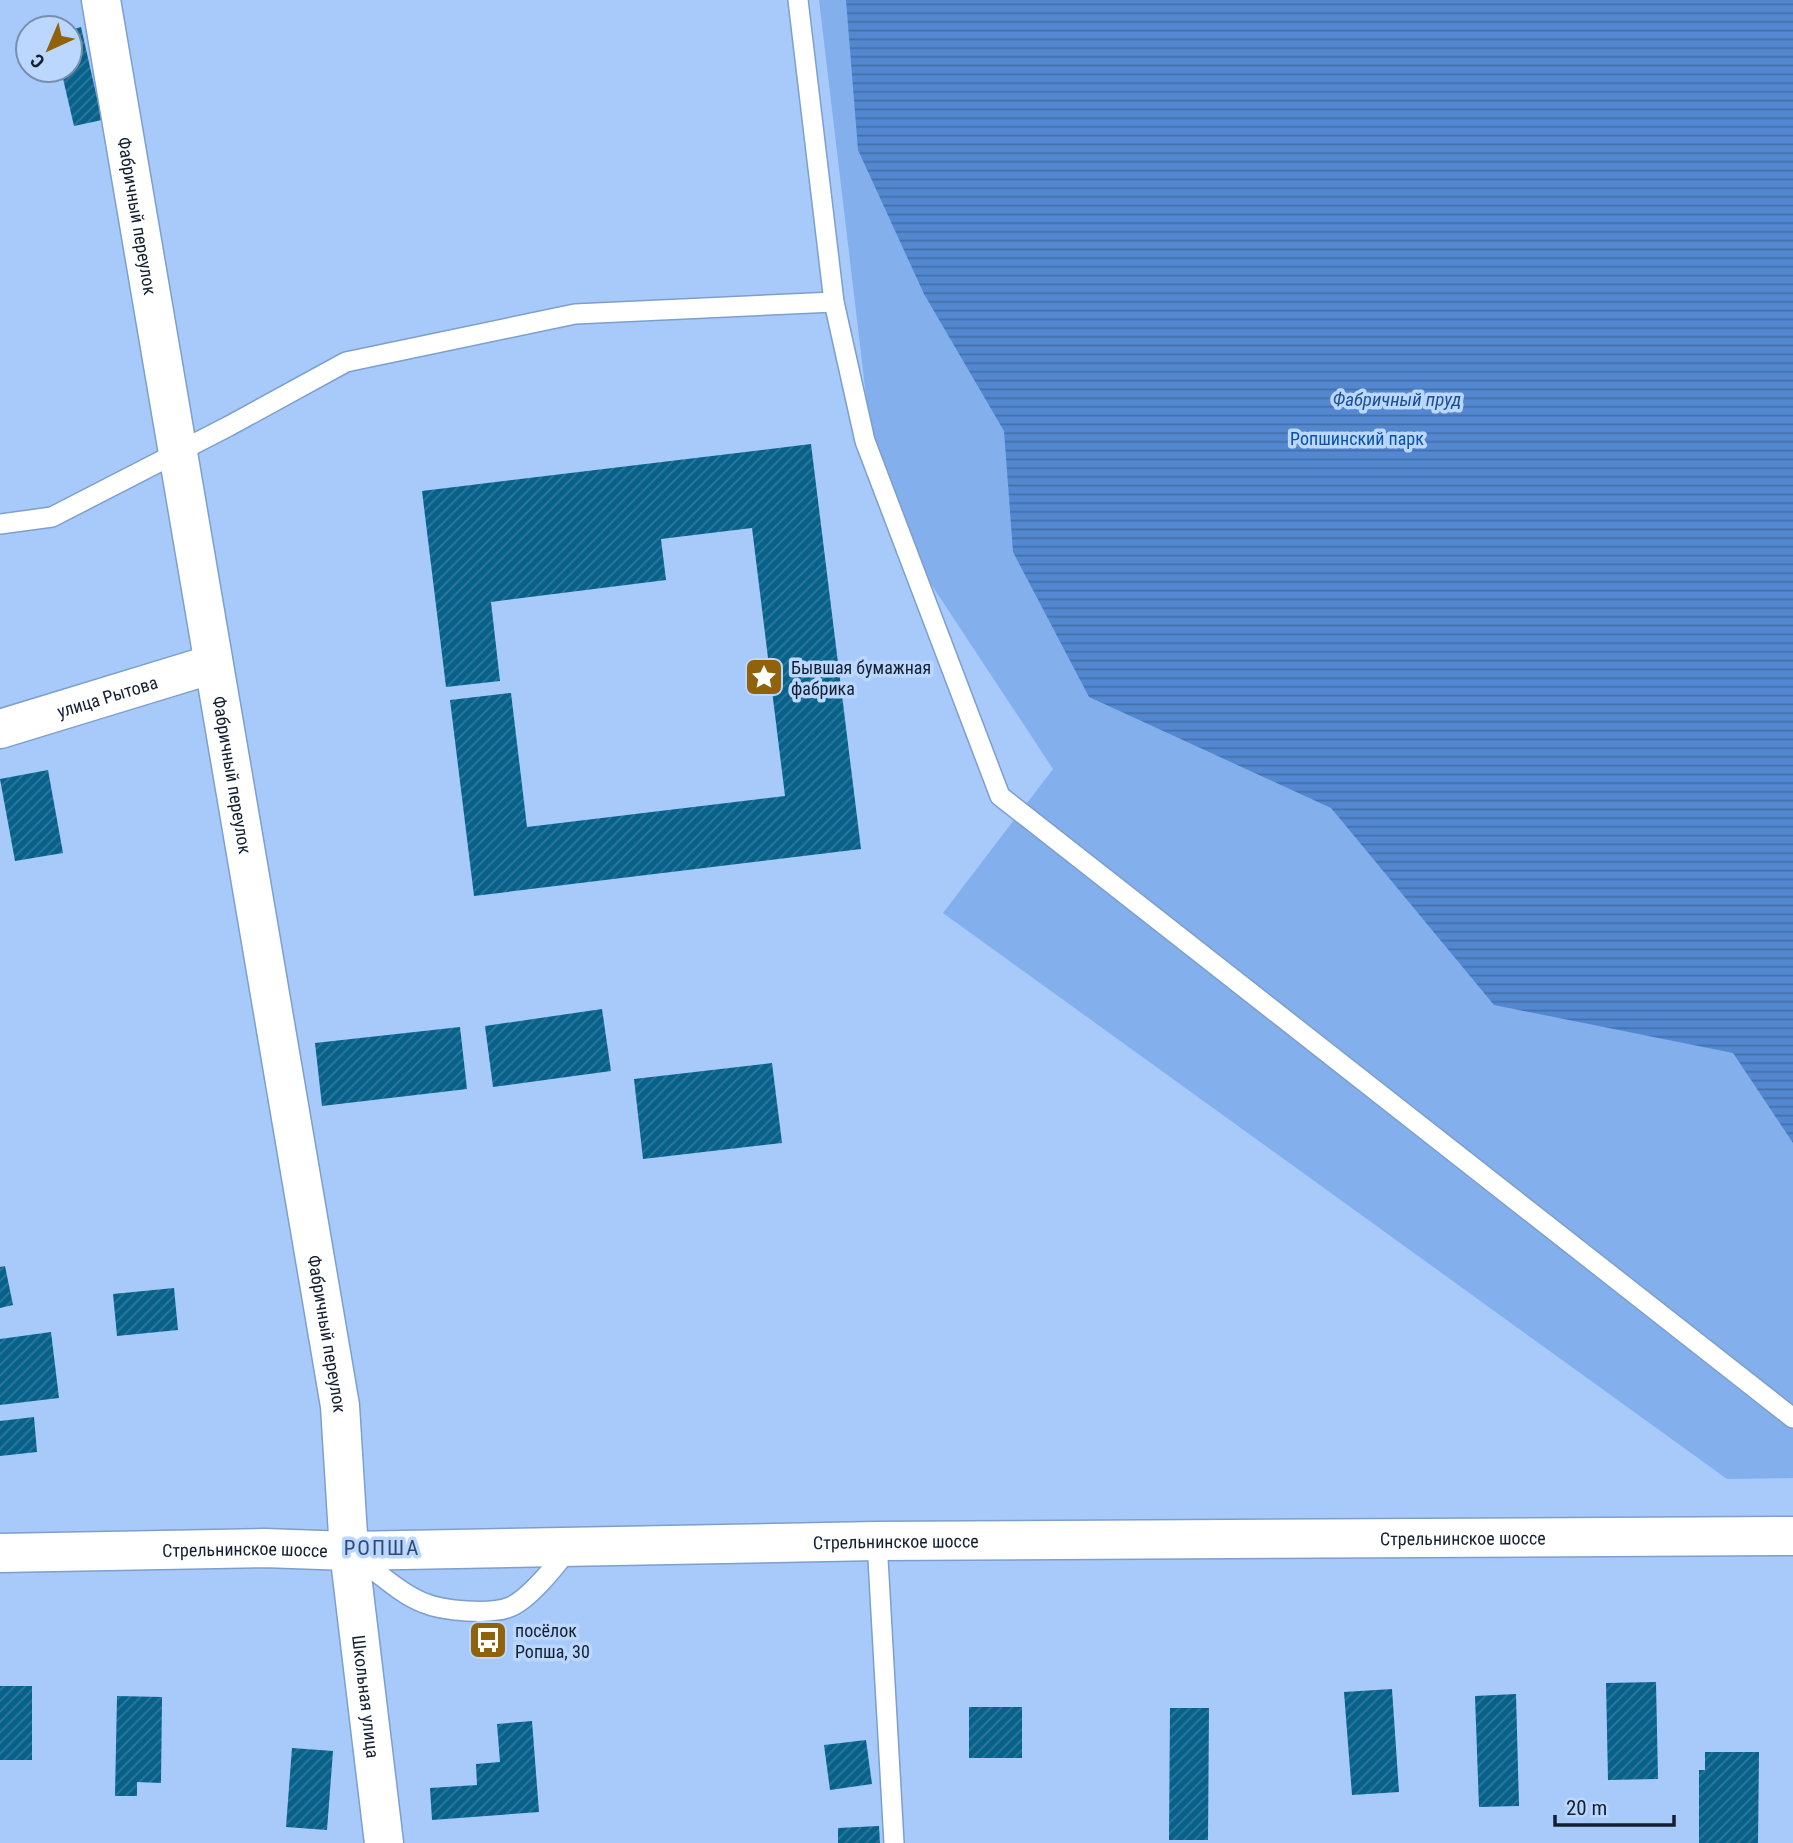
<svg xmlns="http://www.w3.org/2000/svg" width="1793" height="1843" font-family="'Roboto Condensed',sans-serif">
  <style>
    .green { fill: #83afed }
    .water { fill: url(#water-rules) }
    .building { fill: url(#building-hatch) }
    .lines { fill: none; stroke-linecap: round; stroke-linejoin: round }
    .lane-casing { stroke: #7d9fcd; stroke-width: 22 }
    .street-casing { stroke: #7d9fcd; stroke-width: 41 }
    .secondary-casing { stroke: #7d9fcd; stroke-width: 41 }
    .lane { stroke: #fff; stroke-width: 19 }
    .street { stroke: #fff; stroke-width: 38 }
    .secondary { stroke: #fff; stroke-width: 38 }
    .labels { text-anchor: middle; dominant-baseline: central; stroke-width: 7; stroke-linejoin: round; paint-order: stroke }
    .street-label { font-size: 18px; fill: #132032; stroke: #bbd7fe }
    .park-label { font-size: 18px; fill: #0753a9; stroke: #bbd7fe }
    .poi-label { font-size: 18px; fill: #132032; stroke: #bbd7fe; text-anchor: start }
    .water-label { font-size: 19px; font-style: italic; fill: #1b4f92; stroke: #bbd7fe }
    .quarter-label { font-size: 21px; letter-spacing: 2px; fill: #2d4b74; stroke: #bbd7fe }
  </style>
  <defs>
    <pattern id="water-rules" width="6" height="5" patternUnits="userSpaceOnUse" patternTransform="scale(1.75)"><rect width="6" height="5" fill="#5388d1"/><path d="M0 2.5h6" fill="none" stroke="#446faa"/></pattern>
    <pattern id="building-hatch" width="6" height="6" patternUnits="userSpaceOnUse" patternTransform="scale(1.75)"><rect width="6" height="6" fill="#07628b"/><path d="M-1 1l2-2M0 6l6-6M5 7l2-2" fill="none" stroke="#337899"/></pattern>
  </defs>
  <rect width="100%" height="100%" fill="#a7cafb"/>
  <path class="green" d="M819 0H1793V1478L1727 1479 943 913 1053 769 879 505Z"/>
  <path class="water" d="M846 0H1793V1143L1733 1053 1494 1005 1331 808 1089 697 1013 552 1004 431 924 294 858 150Z"/>
  <g class="building">
    <path d="M81 27 102 120 74 126 61 70H70V30Z"/>
    <path d="M811 444 861 849 474 896 450 700 511 693 527 827 785 796 752 528 661 539 666 580 491 602 500 681 446 687 422 491Z"/>
    <path d="M48 770 63 853 15 861 0 779Z"/>
    <path d="M602 1009 611 1071 493 1087 485 1026Z"/>
    <path d="M460 1027 467 1089 322 1106 315 1043Z"/>
    <path d="M772 1063 782 1143 643 1159 634 1079Z"/>
    <path d="M5 1266 13 1305 0 1308V1267Z"/>
    <path d="M174 1288 178 1330 117 1336 113 1294Z"/>
    <path d="M51 1332 59 1398 0 1405V1339Z"/>
    <path d="M34 1417 37 1452 0 1456V1421Z"/>
    <path d="M1656 1682 1658 1779 1608 1780 1606 1683Z"/>
    <rect x="0" y="1686" width="32" height="74"/>
    <path d="M1392 1689 1399 1792 1352 1795 1344 1692Z"/>
    <path d="M1516 1694 1519 1806 1479 1807 1475 1696Z"/>
    <path d="M117 1696 162 1697 161 1783 137 1782V1796H115Z"/>
    <rect x="969" y="1707" width="53" height="51"/>
    <path d="M1170 1708H1209L1208 1840H1169Z"/>
    <path d="M532 1721 539 1812 432 1820 430 1788 477 1785 476 1764 500 1762 497 1724Z"/>
    <path d="M866 1740 872 1784 830 1790 824 1745Z"/>
    <path d="M292 1748 333 1751 327 1830 286 1827Z"/>
    <path d="M1705 1752H1759L1758 1843H1699V1770H1705Z"/>
    <path d="M879 1826 880 1843H838V1828Z"/>
  </g>
  <g class="lines">
    <defs>
      <g id="lane">
        <path d="M798 0 834 302 865 441 1000 796 1793 1418"/>
        <path d="M0 524 52 517 229 426 346 362 575 314 834 302"/>
        <path d="M877 1541 894 1843"/>
        <path d="M353 1554C374 1569 400 1594 424 1603 443 1611 490 1615 510 1607 530 1599 557 1564 571 1546"/>
      </g>
      <g id="street">
        <path id="s1" d="M101 0 340 1406 349 1551 384 1843"/>
        <path id="s2" d="M0 729 213 664"/>
      </g>
      <g id="secondary">
        <path id="s3" d="M0 1553 264 1548 349 1551 877 1541 1793 1536"/>
      </g>
    </defs>
    <use href="#lane" class="lane-casing"/>
    <use href="#street" class="street-casing"/>
    <use href="#secondary" class="secondary-casing"/>
    <use href="#lane" class="lane"/>
    <use href="#street" class="street"/>
    <use href="#secondary" class="secondary"/>
  </g>
  <defs>
    <symbol id="sight-square" viewBox="-11 -11 22 22"><rect x="-9" y="-9" width="18" height="18" rx="4" fill="#8f620b" stroke="#bbd7fe"/><path d="M0-6L1.8-2.2L6-1.7L2.9 1.2L3.7 5.4L0 3.3L-3.7 5.4L-2.9 1.2L-6-1.7L-1.8-2.2Z" fill="#fff"/></symbol>
    <symbol id="bus-square" viewBox="-11 -11 22 22"><rect x="-9" y="-9" width="18" height="18" rx="4" fill="#8f620b" stroke="#bbd7fe"/><path d="M-5-6H5V4H4V6H2V4H-2V6H-4V4H-5ZM-3.5-4V0h7V-4ZM-3.5 1.2v1.5H-2V1.2ZM2 1.2v1.5H3.5V1.2Z" fill="#fff"/></symbol>
  </defs>
  <g fill-rule="evenodd">
    <use href="#sight-square" x="742" y="655" width="44" height="44"/>
    <use href="#bus-square" x="466" y="1618" width="44" height="44"/>
  </g>
  <g class="labels">
    <g class="street-label">
      <text stroke="none"><textPath href="#s1" startOffset="219">Фабричный переулок</textPath></text>
      <text stroke="none"><textPath href="#s2" startOffset="112">улица Рытова</textPath></text>
      <text stroke="none"><textPath href="#s1" startOffset="786">Фабричный переулок</textPath></text>
      <text stroke="none"><textPath href="#s1" startOffset="1353">Фабричный переулок</textPath></text>
      <text stroke="none"><textPath href="#s3" startOffset="1463">Стрельнинское шоссе</textPath></text>
      <text stroke="none"><textPath href="#s3" startOffset="896">Стрельнинское шоссе</textPath></text>
      <text stroke="none"><textPath href="#s3" startOffset="245">Стрельнинское шоссе</textPath></text>
      <text stroke="none"><textPath href="#s1" startOffset="1718">Школьная улица</textPath></text>
    </g>
    <g class="park-label">
      <text x="1357" y="438">Ропшинский парк</text>
    </g>
    <g class="poi-label">
      <text x="791" y="667">Бывшая бумажная<tspan x="791" dy="21">фабрика</tspan></text>
      <text x="515" y="1630">посёлок<tspan x="515" dy="21">Ропша, 30</tspan></text>
    </g>
    <g class="water-label">
      <text x="1397" y="399">Фабричный пруд</text>
    </g>
    <g class="quarter-label">
      <text x="382" y="1548">РОПША</text>
    </g>
  </g>
  <g transform="translate(49 49) rotate(224)"><circle r="33" fill="#bbd7fe" stroke="#788eac" stroke-width="2"/>
  <path d="M0-5L12 26L0 18L-12 26Z" fill="#8f620b"/>
  <text y="-10" font-size="19" font-weight="bold" text-anchor="middle" fill="#132032">С</text>
  </g>
  <path d="M1555 1815v10h119v-10" fill="none" stroke="#132032" stroke-width="3.5"/>
  <text x="1566" y="1815" font-size="21" fill="#132032" stroke="#bbd7fe" stroke-width="5" paint-order="stroke">20 m</text>
</svg>
